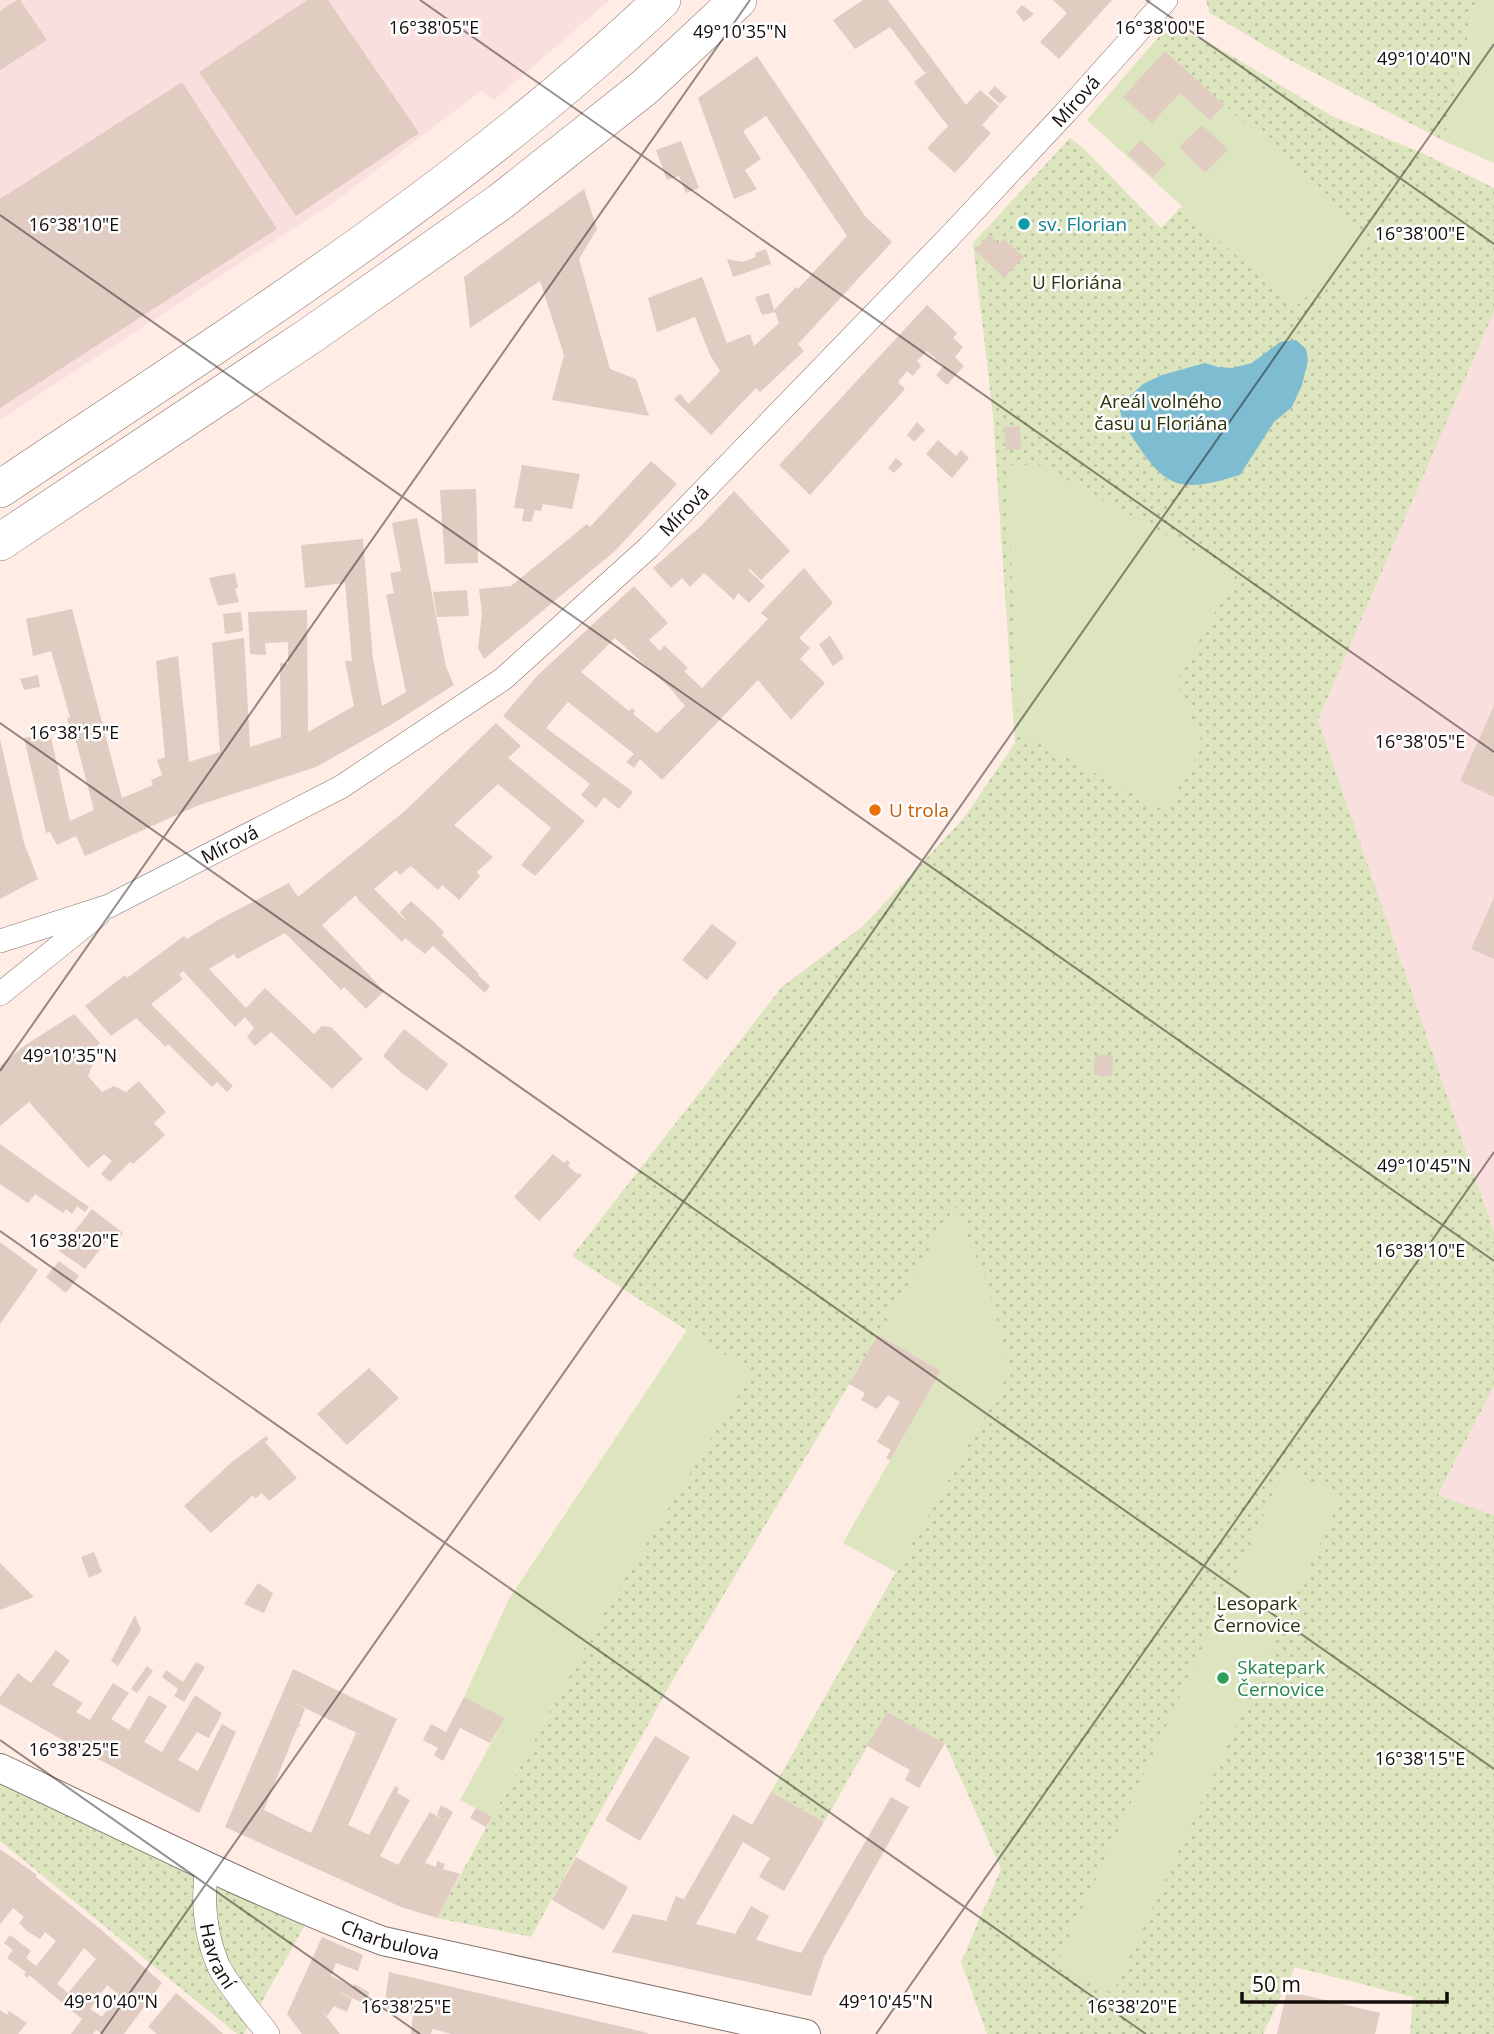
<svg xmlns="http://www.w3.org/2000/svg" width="1494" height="2034" font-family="'Open Sans',sans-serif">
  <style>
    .industrial { fill: #fadfdf }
    .grass { fill: url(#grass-dots) }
    .garden { fill: #dce5be }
    .water { fill: #7dbcd1 }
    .building { fill: #e0ccc1; fill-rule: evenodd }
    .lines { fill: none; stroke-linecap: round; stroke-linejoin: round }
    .minor-casing { stroke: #86726b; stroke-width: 24 }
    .tertiary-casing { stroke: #86726b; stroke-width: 30 }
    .trunk-casing { stroke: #86726b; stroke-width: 38 }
    .minor { stroke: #fff; stroke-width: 23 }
    .tertiary { stroke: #fff; stroke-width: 28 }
    .trunk { stroke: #fff; stroke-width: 37 }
    .ticks { fill: none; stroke: #130c09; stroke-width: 2; stroke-opacity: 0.45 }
    .culture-dot { fill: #0f9aa8; stroke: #fefefe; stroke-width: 2.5 }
    .food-dot { fill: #e8710a; stroke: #fefefe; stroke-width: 2.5 }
    .leisure-dot { fill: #2e9e5b; stroke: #fefefe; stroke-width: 2.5 }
    .labels { text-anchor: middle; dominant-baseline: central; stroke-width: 5; stroke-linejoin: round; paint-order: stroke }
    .street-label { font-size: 19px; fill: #130c09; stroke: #fefefe }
    .culture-label { font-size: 19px; fill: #0d838f; stroke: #fefefe; text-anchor: start }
    .park-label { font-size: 19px; fill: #2c330b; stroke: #fefefe }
    .food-label { font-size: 19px; fill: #c56008; stroke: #fefefe; text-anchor: start }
    .leisure-label { font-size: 19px; fill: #27864d; stroke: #fefefe; text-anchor: start }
    .ticks-label { font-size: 18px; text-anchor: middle; fill: #130c09; stroke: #fefefe; stroke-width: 5; stroke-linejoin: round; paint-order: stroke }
  </style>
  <defs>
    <pattern id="grass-dots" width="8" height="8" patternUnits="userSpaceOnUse" patternTransform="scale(1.75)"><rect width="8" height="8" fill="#dce5be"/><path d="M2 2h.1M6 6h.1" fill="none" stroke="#bcc3a2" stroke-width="1.8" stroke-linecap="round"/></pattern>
  </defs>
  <rect width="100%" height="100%" fill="#feece5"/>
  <g class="industrial">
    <path d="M0 0H610L494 100 481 91 337 200 0 420Z"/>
    <path d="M1494 312V1232L1318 720Z"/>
    <path d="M1494 1386V1515L1438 1496Z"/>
  </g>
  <g class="grass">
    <path d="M1206 0H1476L1444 141 1286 58 1210 13Z"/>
    <path d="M1172 31 1194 36 1215 46 1332 116 1422 153 1494 188V312L1318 720 1494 1232V1386L1438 1495 1494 1515V2034H1410L1413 1997 1295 1967 1263 2034H987L961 1962 1001 1869 945 1743 887 1712 824 1822 771 1792 1010 1371 955 1207 671 1683 531 1937 437 1918 603 1614 725 1355 572 1256 782 987 863 926 964 818 1015 743 993 415 973 243 1070 138 1083 148 1161 228 1182 206 1294 307 1369 239 1155 41 1162 34Z"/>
    <path d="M0 1781 307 1921 244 2034H237L0 1841Z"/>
  </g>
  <g class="garden">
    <path d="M1476 0H1494V163L1444 141Z"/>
    <path d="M1155 41 1370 239 1294 308 1087 120Z"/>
    <path d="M1007 465H1040L1236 574 1177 681 1203 745 1165 811 1019 732Z"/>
    <path d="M955 1206 988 1286 1010 1371 896 1572 843 1543 941 1371 878 1335Z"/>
    <path d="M687 1330 752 1373 603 1614 492 1817 460 1800 505 1718 464 1697 509 1599Z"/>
    <path d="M1285 1469 1342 1496 1113 1993 1055 1967Z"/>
  </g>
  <path class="water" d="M1296 340 1306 349 1308 360 1302 385 1292 407 1274 422 1240 475C1188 490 1169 494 1137 444 1130 433 1122 424 1120 410L1129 397 1143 384 1162 375 1205 363 1218 367 1232 368 1252 363 1280 342Z"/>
  <g class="building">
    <path d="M17 0H20L47 40 0 70V11Z"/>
    <path d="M307 0H328L419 133 296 216 199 72Z"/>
    <path d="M863 0H888L966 105 980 90 999 106 982 125 991 133 955 173 927 148 948 126 914 82 933 68 925 73 890 27 855 49 833 20Z"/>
    <path d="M1053 0H1112L1059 59 1040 42 1067 13Z"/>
    <path d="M1022 5 1034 14 1024 22 1016 12Z"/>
    <path d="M1165 51 1224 105 1210 120 1180 93 1152 123 1123 97Z"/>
    <path d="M757 56 865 216 892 242 798 344 804 351 760 392 756 388 711 435 674 399 680 394 689 404 720 371 710 355 695 317 657 332 648 298 702 277 727 343 750 334 754 346 779 323 775 312 762 315 755 297 769 293 774 310 796 287 798 289 847 236 766 116 743 131 761 159 745 170 757 189 734 199 698 98Z"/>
    <path d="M182 82 277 229 0 408V199Z"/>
    <path d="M995 86 1007 97 1000 104 988 93Z"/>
    <path d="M1202 125 1228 150 1205 173 1179 147Z"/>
    <path d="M1141 140 1166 164 1153 177 1128 154Z"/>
    <path d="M681 141 699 188 686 193 679 176 667 180 656 150Z"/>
    <path d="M584 189 597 229 579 259 610 369 636 379 649 416 552 400 564 355 540 281 470 328 464 277Z"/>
    <path d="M989 235 999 244 1004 239 1024 257 1004 278 975 250Z"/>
    <path d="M766 249 771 264 733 277 727 259 742 262 756 257 755 253Z"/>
    <path d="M927 305 957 333 953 338 963 347 955 357 964 366 947 385 936 375 944 366 927 351 917 361 921 366 913 376 907 371 898 382 905 389 810 495 779 465Z"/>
    <path d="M917 422 925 430 914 442 907 435Z"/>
    <path d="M1020 426 1021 449 1006 450 1004 427Z"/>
    <path d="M938 440 956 456 961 450 969 458 952 478 926 454Z"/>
    <path d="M896 458 903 464 894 473 888 468Z"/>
    <path d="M651 461 677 484 615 551 484 659 478 648 482 614 479 589 511 586 587 524 590 527Z"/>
    <path d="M522 465 580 474 572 509 543 504 541 511 535 510 531 522 522 521 524 509 514 508Z"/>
    <path d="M476 489 478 563 445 564 440 490Z"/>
    <path d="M734 491 790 551 761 580 750 569 748 570 765 586 749 603 738 593 734 600 704 573 690 587 682 578 671 588 653 568 700 527Z"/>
    <path d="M417 518 446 667 454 685 389 726 316 767 199 805 85 856 76 836 57 845 50 832 46 833 24 738 50 733 70 821 94 810 72 726 69 725 67 719 70 717 51 651 33 656 26 619 72 609 122 798 153 785 151 780 162 775 157 760 165 757 156 661 178 656 189 762 220 752 212 643 244 638 250 747 281 737 280 663 288 664V642L265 643 266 655 250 654 248 612 307 610 308 732 354 706 345 661H352L345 583 305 588 301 545 363 539 373 659 382 706 406 692 386 595 394 593 390 573 401 571 392 523Z"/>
    <path d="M804 568 833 603 799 638 810 648 800 659 825 683 791 720 758 680 662 780 640 759 634 768 626 762 634 754 568 702 546 728 633 792 619 809 604 797 596 808 581 795 590 784 503 716 537 676 634 586 668 623 649 640 660 651 664 645 688 668 684 671 702 688 768 619 761 613ZM615 638 669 687 685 706 657 733 633 714 635 711 632 708 629 711 581 672Z"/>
    <path d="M235 573 238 588 235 589 239 602 218 606 209 578Z"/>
    <path d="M467 590 469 616 437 617 433 592Z"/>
    <path d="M241 612 243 631 225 634 223 614Z"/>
    <path d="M830 636 844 658 833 666 819 644Z"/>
    <path d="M38 675 40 687 24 690 20 679Z"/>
    <path d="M1494 706V797L1460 781Z"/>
    <path d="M496 723 521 746 508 758 585 821 535 876 521 865 551 828 498 784 454 825 493 857 477 872 480 876 459 900 442 885 438 890 411 866 400 875 396 870 374 889 408 923 400 912 411 901 434 922 444 932 442 935 479 974 478 975 490 986 485 993 433 946 425 954 405 938 402 942 359 901 356 895 322 925 384 991 366 1009 344 987 341 990 285 933 237 959 234 954 209 969 246 1008 265 988 314 1034 322 1026 331 1027 363 1059 332 1089 271 1032 255 1046 247 1037 254 1028 245 1017 235 1027 183 971 179 975 183 979 151 1004 233 1086 227 1092 217 1082 212 1087 168 1044 166 1047 136 1018 111 1036 85 1006 125 975 127 978 184 936 187 939 218 920 289 883 298 897 406 810Z"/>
    <path d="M0 739 24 843 38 879 0 899Z"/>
    <path d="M1494 898V959L1471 949Z"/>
    <path d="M712 924 737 943 707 980 682 960Z"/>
    <path d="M74 1014 100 1043 88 1054 93 1064 88 1076 102 1092 114 1086 126 1092 139 1081 166 1112 154 1123 165 1135 133 1164 130 1162 110 1182 101 1174 112 1161 104 1154 88 1168 29 1102 0 1126V1066L24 1046Z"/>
    <path d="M404 1029 448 1064 427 1091 403 1074 383 1056Z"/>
    <path d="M1095 1055H1113L1112 1076 1094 1075Z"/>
    <path d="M0 1144 46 1177 89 1207 85 1212 77 1206 72 1214 66 1209 63 1213 35 1194 28 1203 0 1184Z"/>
    <path d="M553 1154 564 1163 567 1160 570 1163 568 1166 577 1174 579 1173 582 1175 539 1221 514 1197Z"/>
    <path d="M92 1209 123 1233 118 1241 110 1236 85 1269 59 1251Z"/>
    <path d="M0 1242 38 1270 0 1324Z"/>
    <path d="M59 1261 79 1276 66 1293 46 1277Z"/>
    <path d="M878 1335 941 1371 890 1460 886 1458 891 1450 877 1442 900 1402 888 1395 877 1409 861 1400 865 1393 849 1384Z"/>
    <path d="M369 1368 399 1398 347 1445 317 1414Z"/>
    <path d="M266 1436 269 1439 265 1442 297 1478 269 1501 262 1493 255 1499 253 1495 211 1533 184 1506 232 1462Z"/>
    <path d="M94 1552 102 1572 89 1578 81 1557Z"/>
    <path d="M0 1563 34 1597 0 1610Z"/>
    <path d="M258 1583 273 1593 264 1613 244 1604Z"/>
    <path d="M135 1615 141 1630 118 1666 111 1661Z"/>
    <path d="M56 1650 70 1661 52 1685 83 1703 76 1712 90 1720 113 1683 129 1693 111 1719 129 1730 149 1695 167 1706 144 1742 162 1752 195 1695 222 1713 209 1738 197 1732 178 1760 198 1771 222 1724 236 1732 199 1813 59 1738 0 1704V1697L18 1673 31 1683Z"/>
    <path d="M196 1662 205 1667 184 1702 174 1696 178 1689 162 1677 166 1670 183 1682Z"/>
    <path d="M147 1666 153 1671 137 1693 131 1689Z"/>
    <path d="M293 1669 397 1719 348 1825 369 1835 395 1786 399 1788 397 1793 410 1800 380 1856 398 1865 430 1812 444 1820 437 1815 441 1805 453 1812 425 1863 436 1867 437 1861 445 1864 443 1869 460 1874 437 1918 401 1907 225 1827ZM290 1701 376 1742 356 1733 311 1833 264 1810 297 1728 301 1725 299 1724 305 1709Z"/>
    <path d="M464 1697 505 1718 490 1743 460 1728 443 1761 434 1755 438 1748 423 1740 431 1724 446 1732Z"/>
    <path d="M887 1712 945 1743 919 1788 905 1780 910 1770 867 1746Z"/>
    <path d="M655 1736 690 1757 640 1841 605 1820Z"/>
    <path d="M771 1792 824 1822 784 1891 759 1877 770 1858 743 1842 696 1924 735 1934 751 1906 769 1916 756 1940 801 1953 891 1797 909 1807 824 1957 811 1996 612 1952 633 1914 666 1921 676 1896 690 1902 684 1899 733 1814 752 1825Z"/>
    <path d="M476 1808 492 1817 486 1827 470 1818Z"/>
    <path d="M0 1849 37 1875 36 1877 99 1928 162 1983 124 2034H102L96 2030 93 2034H71L82 2019 29 1975 28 1978 24 1975 26 1972 7 1958 13 1950 4 1943 10 1935 31 1951 26 1958 36 1966 56 1941 45 1932 40 1939 27 1931 19 1923 24 1917 13 1908 0 1924ZM84 1948 96 1959 68 1993 57 1984ZM107 1985 118 1994 102 2017 90 2009Z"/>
    <path d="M576 1857 628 1887 604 1930 552 1900Z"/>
    <path d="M322 1937 363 1955 358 1971 336 1963 331 1976 353 1987 354 1984 369 1992 367 2005 329 1987 352 1999 347 2012 334 2006 327 2016 321 2010 340 2034H302L287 2014Z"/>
    <path d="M389 1972 648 2033V2034H452L432 2029 431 2034H411L413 2014 384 2008Z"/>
    <path d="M1287 1991 1380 2013 1375 2034H1277Z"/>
    <path d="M176 1993 208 2020 223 2034H157L148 2027Z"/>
    <path d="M0 2010 7 2015 9 2011 27 2023 18 2034H0Z"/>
  </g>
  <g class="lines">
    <defs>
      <g id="minor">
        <path id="s1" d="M0 941 109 906 341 787 503 679 649 547 952 234 1066 112 1166 0"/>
        <path d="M0 994 98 915"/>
        <path id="s2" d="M207 1865C202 1899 205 1935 219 1967 229 1987 254 2015 268 2034"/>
      </g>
      <g id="tertiary">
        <path id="s3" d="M0 1768C127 1827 252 1892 383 1941L806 2034"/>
      </g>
      <g id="trunk">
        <path d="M0 489C228 336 463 189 662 0"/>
        <path d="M0 542 311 335 500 202 645 87 738 0"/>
      </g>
    </defs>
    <use href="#minor" class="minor-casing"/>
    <use href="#tertiary" class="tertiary-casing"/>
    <use href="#trunk" class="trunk-casing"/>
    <use href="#minor" class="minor"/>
    <use href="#tertiary" class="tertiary"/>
    <use href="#trunk" class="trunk"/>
  </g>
  <path class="ticks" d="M420 0 1494 752M1146 0 1494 244M0 215 1494 1261M0 723 1494 1769M0 1071 750 0M0 1231 1146 2034M0 1740 420 2034M101 2034 1494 44M876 2034 1494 1152"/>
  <circle class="culture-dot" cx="1024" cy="224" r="7"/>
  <circle class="food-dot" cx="875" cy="810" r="7"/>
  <circle class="leisure-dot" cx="1223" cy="1678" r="7"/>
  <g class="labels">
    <g class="street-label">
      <text stroke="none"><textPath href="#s1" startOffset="1384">Mírová</textPath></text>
      <text stroke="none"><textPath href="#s1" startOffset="817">Mírová</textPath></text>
      <text stroke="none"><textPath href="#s1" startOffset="250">Mírová</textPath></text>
      <text stroke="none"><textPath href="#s3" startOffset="427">Charbulova</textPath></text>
      <text stroke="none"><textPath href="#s2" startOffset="93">Havraní</textPath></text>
    </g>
    <g class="culture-label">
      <text x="1038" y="224">sv. Florian</text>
    </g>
    <g class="park-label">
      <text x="1077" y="282">U Floriána</text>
      <text x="1161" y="401">Areál volného<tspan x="1161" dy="22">času u Floriána</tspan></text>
      <text x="1257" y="1603">Lesopark<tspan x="1257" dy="22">Černovice</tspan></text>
    </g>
    <g class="food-label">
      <text x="889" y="810">U trola</text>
    </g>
    <g class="leisure-label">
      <text x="1237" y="1667">Skatepark<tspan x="1237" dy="22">Černovice</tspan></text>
    </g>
  </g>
  <g class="ticks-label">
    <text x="434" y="34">16°38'05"E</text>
    <text x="1160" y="34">16°38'00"E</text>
    <text x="740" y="38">49°10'35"N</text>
    <text x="1424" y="65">49°10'40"N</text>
    <text x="74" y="231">16°38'10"E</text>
    <text x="1420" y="240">16°38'00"E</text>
    <text x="74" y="739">16°38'15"E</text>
    <text x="1420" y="748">16°38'05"E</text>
    <text x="70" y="1062">49°10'35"N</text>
    <text x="1424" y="1172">49°10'45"N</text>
    <text x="74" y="1247">16°38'20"E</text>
    <text x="1420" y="1257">16°38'10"E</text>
    <text x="74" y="1756">16°38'25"E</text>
    <text x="1420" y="1765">16°38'15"E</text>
    <text x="111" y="2008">49°10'40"N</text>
    <text x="886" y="2008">49°10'45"N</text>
    <text x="406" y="2013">16°38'25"E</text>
    <text x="1132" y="2013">16°38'20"E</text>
  </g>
  <path d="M1242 1992v10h205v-10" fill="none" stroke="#130c09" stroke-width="3.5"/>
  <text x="1252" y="1992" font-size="21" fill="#130c09" stroke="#fefefe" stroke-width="5" paint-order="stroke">50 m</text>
</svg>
